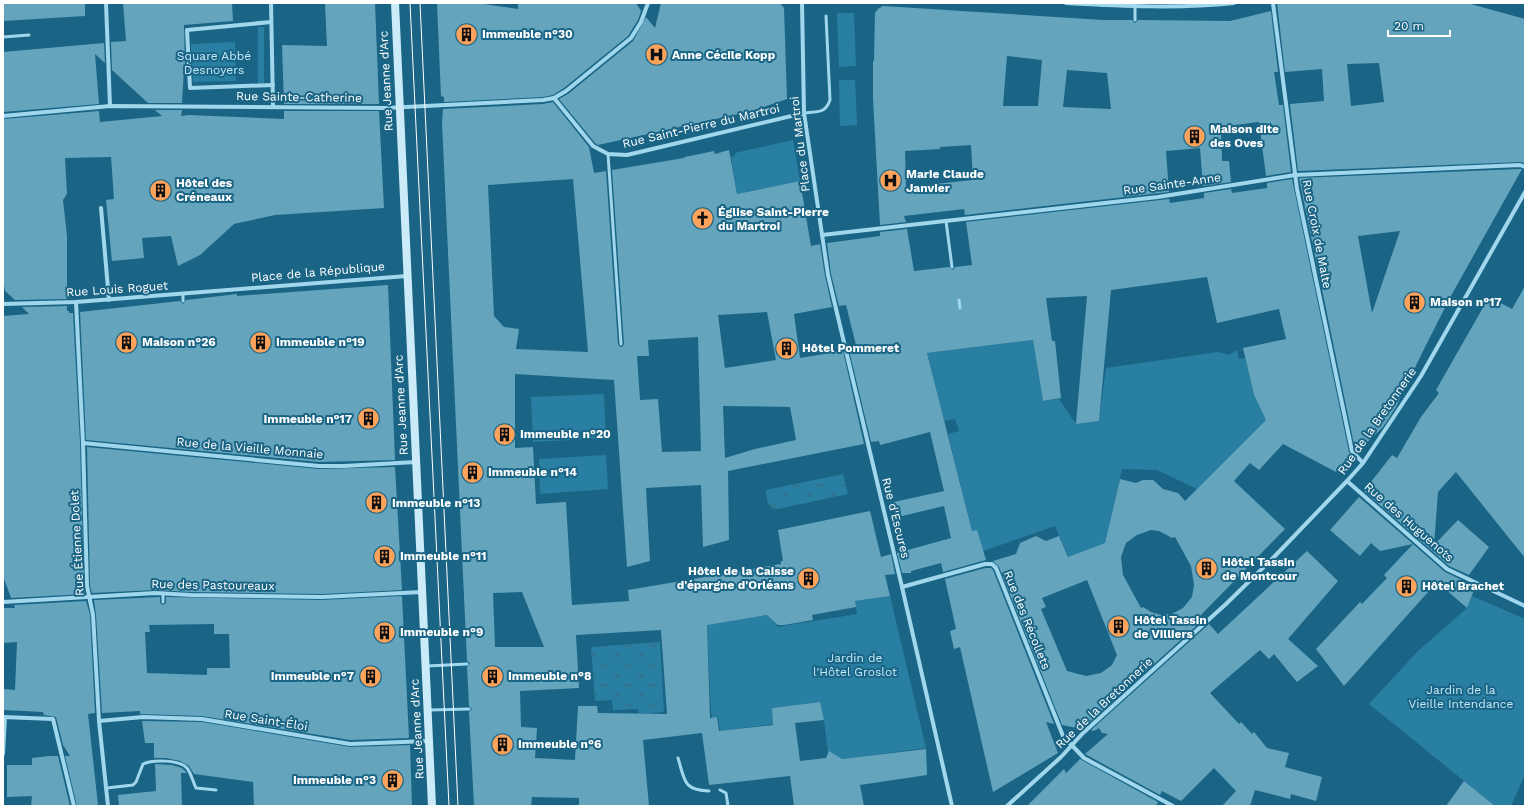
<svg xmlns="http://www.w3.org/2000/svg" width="1528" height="809" font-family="'Work Sans',sans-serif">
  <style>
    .grass { fill: url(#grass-tufts) }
    .green { fill: #297fa2 }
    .building { fill: #64a4bd; fill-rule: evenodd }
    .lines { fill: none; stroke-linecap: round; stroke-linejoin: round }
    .lane { stroke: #a0d7ec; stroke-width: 3 }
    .street { stroke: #a0d7ec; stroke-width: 4 }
    .secondary { stroke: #ccebf9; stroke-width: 8 }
    .tram { stroke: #fff; stroke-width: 1 }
    .labels { text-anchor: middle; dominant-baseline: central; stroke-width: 4; stroke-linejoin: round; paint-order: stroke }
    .poi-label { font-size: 12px; font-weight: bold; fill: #fff; stroke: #1a6585; text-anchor: start }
    .park-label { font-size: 12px; fill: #c5eaf9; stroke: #1a6585 }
    .street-label { font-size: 12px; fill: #fff; stroke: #1a6585 }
  </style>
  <defs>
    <pattern id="grass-tufts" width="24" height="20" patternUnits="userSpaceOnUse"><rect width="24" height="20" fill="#297fa2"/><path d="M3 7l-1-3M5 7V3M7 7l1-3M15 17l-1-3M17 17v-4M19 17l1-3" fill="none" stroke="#39687b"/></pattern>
  </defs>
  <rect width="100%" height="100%" fill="#1a6585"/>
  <g class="grass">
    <path d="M843 474 848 494 778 509C767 509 767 500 766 490Z"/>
    <path d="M660 642 664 712 639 714 638 709 613 710 612 700 595 701 591 647Z"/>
  </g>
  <g class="green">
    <path d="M837 13H854L856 66 839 67Z"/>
    <path d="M258 27H264V83L258 85Z"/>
    <path d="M235 42 236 81 193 82 191 44Z"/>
    <path d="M839 80H855L857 125 840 126Z"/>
    <path d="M793 140 800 181 737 194 731 157 735 156V153Z"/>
    <path d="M1033 340 1043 401 1059 399 1076 424 1099 421 1106 368 1218 352 1229 355 1237 350 1239 359 1245 358 1254 395 1266 420 1197 489 1157 470 1122 469 1105 544 1069 558 1055 526 983 551 972 531 948 434 959 431 955 419 944 421 927 353Z"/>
    <path d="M604 394 606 438 533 442 531 397Z"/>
    <path d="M606 455 608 489 540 494 539 459Z"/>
    <path d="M890 596 926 748 836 760 835 755 832 753H828L824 720 820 702 772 708 773 724 720 731 718 717 712 718 711 712 707 624 775 614 777 627 857 614 855 601Z"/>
    <path d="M1472 596 1525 619V774L1511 806H1495L1369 704 1418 651 1467 608Z"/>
  </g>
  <g class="building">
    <path d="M3 3H85V16L3 21Z"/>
    <path d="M123 3H232L233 21 184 25 185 69H184L182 103H148L112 70 111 42 126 41Z"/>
    <path d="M325 3H375L379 104H284L282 45 327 46Z"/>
    <path d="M437 3H476L518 9V3H636L641 11 638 20 628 36 564 88 553 95 543 97 444 102V97L441 96Z"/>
    <path d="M661 3H780L784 8 787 99 752 111 598 145 595 143 559 99 568 94 633 41 646 17 655 28Z"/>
    <path d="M1277 3H1467L1525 19V163L1520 162 1298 171 1290 104 1324 101 1322 69 1285 72ZM1379 63 1384 102 1351 106 1347 64Z"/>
    <path d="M883 6 1103 20H1132L1135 23 1138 20 1230 21 1271 11 1278 72H1274L1279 105H1283L1291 172 1266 176 1259 122 1227 126V129L1221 130 1222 161H1229L1231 182 1203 186 1200 148 1166 151 1169 192 965 215 964 209 904 216 906 222 880 225 873 99V61H874L875 13 878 9ZM1007 56 1042 60 1038 106H1003ZM1067 70 1107 73 1111 109 1063 107ZM971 145 973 180 906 187 905 151 940 149V147Z"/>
    <path d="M104 43 105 63 95 54 99 104 3 112V52Z"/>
    <path d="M553 102 589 147 594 173 606 171 618 344 620 347 623 346 624 344 612 170 684 158 685 157 714 151 715 154 729 150 737 194 800 181 811 246 820 244 825 276 832 307 794 314 800 358 843 351 864 444 728 471 729 540 703 547 701 485 646 488 650 561 627 567 614 380 515 374V448L533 447 536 504 566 502 572 605 629 601 628 590 781 564V561H783L778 530 870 511 881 557 891 554 895 574 885 575 890 596 855 601 856 607 812 615 813 620 784 625H778L767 615 707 625 710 718 717 717 719 731 773 725 772 708 820 702 824 720 795 723 800 761 826 758 829 751 842 759 926 749 927 775 860 785 864 806H794L790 776 709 785 702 733 643 740 649 806H579V798L532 797 531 806H474L469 712 472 709 469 706 467 667 470 663 467 661 442 123 443 109 543 104ZM573 179 588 352 516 349 519 329 504 327 494 316 488 185ZM767 312 776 360 725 368 718 315ZM698 337 701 451 662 452 658 399 640 400 637 356H649L648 340ZM723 406 790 407 796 440 755 449 725 458ZM522 592 544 647H495L493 593ZM661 630 667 714 598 713 597 706H578L575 760 535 758 537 728 521 727 520 691 579 688 576 635Z"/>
    <path d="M155 110H182L181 116 189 115 284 119V111H379L384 208 275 215 234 224 200 255 178 266 171 236 142 238 144 258 112 261 106 200 114 199 111 157 65 158 67 194 63 200 67 236V299L15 300 5 291 3 277V119L99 111 100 122 162 116Z"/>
    <path d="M1519 169H1522L1452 294 1426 345 1396 407 1383 427 1357 452 1355 449 1299 178ZM1400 231 1372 313 1358 236Z"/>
    <path d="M1292 179 1349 452 1352 456 1336 472 1283 444 1259 470 1250 463 1234 481 1285 529 1200 616 1204 619 1082 729 1062 725 999 567 993 561 1016 554 1020 543 1036 536 1046 541 1059 536 1068 557 1105 543 1120 479 1136 483 1143 480H1153L1163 489 1178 493 1185 501 1266 420 1254 395 1243 348 1286 339 1279 309 1217 323 1207 277 1111 290 1099 421 1076 424 1087 296 1046 298 1052 341H1055L1061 398 1043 401 1033 340 927 353 972 531 977 530 986 560 943 572 941 563 911 571V573H902L897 553 951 538 944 506 898 517 894 502 944 491 930 432 880 445 879 441 871 442 849 350 857 349 846 305 839 306 831 274 827 243 880 236V232L907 229 914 271 949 267 953 270 955 267 972 265 966 222 1169 199 1170 203 1204 198V193L1231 189 1232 193 1267 188V183ZM1151 530 1159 531 1172 538 1175 537 1191 566 1194 585 1192 597 1183 608 1172 614 1161 615 1151 612 1143 607 1141 608 1123 575 1121 557 1126 543 1137 535ZM1087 580 1117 655 1112 665 1101 673 1086 676 1067 671 1041 609 1046 607 1042 598Z"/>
    <path d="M388 285 395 460 319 462 86 440 80 312 180 301 183 304 186 300 237 294V296Z"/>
    <path d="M1525 286V558L1456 472 1438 492 1434 545 1458 520 1489 547 1469 575 1449 566 1364 491 1392 455 1397 458 1421 417 1439 393 1436 390 1489 297 1512 309Z"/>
    <path d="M67 306V311H69V313H73L80 443 84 586 85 594 11 598 3 576V316L29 314 22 307Z"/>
    <path d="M87 447 319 469 395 467 402 590 322 594 191 592 155 590 92 593 90 586Z"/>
    <path d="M1359 497 1413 544 1380 551 1371 543 1360 556 1330 530Z"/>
    <path d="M1413 544 1445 572 1464 581 1462 584 1474 590 1467 608 1437 582 1344 686 1316 649 1360 602 1362 604 1387 578 1384 575Z"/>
    <path d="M1307 551 1338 581 1288 639 1318 666 1297 682 1274 654 1269 659 1260 650 1210 693 1239 724 1241 722 1252 734 1254 732 1267 748 1289 753 1285 767 1322 777 1316 801 1291 794 1290 799 1255 790 1250 806H1222L1236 791 1214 768 1181 801 1162 791 1160 795 1085 754 1108 734 1102 733 1099 728 1094 731 1091 730 1209 624 1218 634Z"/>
    <path d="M985 568H991L993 570 1054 724 1046 722 1058 753 993 792 960 647 954 649 950 631 956 629 945 579Z"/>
    <path d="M402 596 409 738 350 740 202 716 140 714V711L102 713 96 615 94 600 160 597V603L163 605 166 603V597L322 600ZM214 624V634H229L230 668H207V675L147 673 145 632H150L149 625Z"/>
    <path d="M86 601 90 615 95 713 88 714 98 805 77 806 65 756H70L63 745 56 717 44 715 43 712 3 710V689L15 690 17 642 3 643V608H15L14 605Z"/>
    <path d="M142 721 202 722 350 747 410 745 412 806H254L253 782 194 774 189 766 180 761 166 758H154V743H145Z"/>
    <path d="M49 756H58L70 806H31L32 796 7 797V765H32V758Z"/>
    <path d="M1080 759 1158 802 1156 806H1027L1064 769 1066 773Z"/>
    <path d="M155 764 172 765 182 768 187 773H181L182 806H119L118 795 156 791Z"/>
    <path d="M1464 781 1495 806H1446Z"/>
  </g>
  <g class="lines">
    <g class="lane">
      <path d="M1135 5V20"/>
      <path d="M3 37 29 35"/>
      <path d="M804 113C818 111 825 114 830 100L826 16"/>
      <path d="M608 154 621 344"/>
      <path d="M946 221 952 267"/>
      <path d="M183 294V301"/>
      <path d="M959 300 960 308"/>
      <path d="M163 593V602"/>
      <path d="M427 666 467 664"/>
      <path d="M429 710 469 709"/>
      <path d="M678 758C685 781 683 790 709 791"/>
      <path d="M107 788 133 785 136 782 143 764C153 759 180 760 187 768 191 773 193 782 196 788L216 790"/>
      <path d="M720 790 726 793 728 806"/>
    </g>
    <g class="street">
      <path d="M106 3 110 106"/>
      <path d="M271 3 273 106"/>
      <path d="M802 3 804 113 828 275 902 587 952 806"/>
      <path d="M1066 3C1121 6 1179 9 1234 3"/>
      <path d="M1273 3 1297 189 1352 451 1363 463"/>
      <path d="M271 22 187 30 190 88 273 85"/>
      <path d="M554 98 593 146 608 154 627 155 804 113"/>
      <path d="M3 116 110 106 386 108 543 100 554 98 566 91 631 38 641 22 648 3"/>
      <path d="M101 208 109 300"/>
      <path d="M822 235 1158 197 1295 175 1520 165 1525 167"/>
      <path d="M76 302 83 443 87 586 93 615 99 721 108 806"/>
      <path d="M3 304 76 302 407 276"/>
      <path d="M83 443 319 466H344L416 462"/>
      <path d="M1347 481 1447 569 1525 606"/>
      <path d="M902 587 985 564H992L996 568 1063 736 1084 758 1173 806"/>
      <path d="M3 602 155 593 191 595 322 597 422 592"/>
      <path d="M3 717 53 719 74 806"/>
      <path d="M99 721 143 717 202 719 350 744 429 741"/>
      <path d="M3 754 5 717"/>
      <path d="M1007 806 1061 757 1083 733 1226 604 1274 557 1347 481 1363 463 1421 376 1525 192"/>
    </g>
    <path class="secondary" d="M395 3 432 806"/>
    <g class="tram">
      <path d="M410 3 449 806"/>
      <path d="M420 3 458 806"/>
    </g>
  </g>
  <defs>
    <symbol id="building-disc" viewBox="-11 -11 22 22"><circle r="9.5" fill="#fea35b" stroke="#1a6585"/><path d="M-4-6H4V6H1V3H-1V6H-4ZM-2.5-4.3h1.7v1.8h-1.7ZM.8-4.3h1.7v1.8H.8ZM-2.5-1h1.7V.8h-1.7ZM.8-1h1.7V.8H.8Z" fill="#111"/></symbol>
    <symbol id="hospital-disc" viewBox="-11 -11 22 22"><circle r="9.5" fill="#fea35b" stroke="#1a6585"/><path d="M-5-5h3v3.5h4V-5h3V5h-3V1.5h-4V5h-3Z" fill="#111"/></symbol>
    <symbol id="church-disc" viewBox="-11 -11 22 22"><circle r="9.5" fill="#fea35b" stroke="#1a6585"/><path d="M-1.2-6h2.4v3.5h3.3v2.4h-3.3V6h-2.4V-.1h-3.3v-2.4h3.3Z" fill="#111"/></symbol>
  </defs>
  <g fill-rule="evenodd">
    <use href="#building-disc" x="454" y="22" width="25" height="25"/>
    <use href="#hospital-disc" x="644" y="42" width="25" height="25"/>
    <use href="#building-disc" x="1182" y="124" width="25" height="25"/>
    <use href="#hospital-disc" x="878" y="168" width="25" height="25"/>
    <use href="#building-disc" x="148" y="178" width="25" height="25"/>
    <use href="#church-disc" x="690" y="206" width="25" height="25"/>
    <use href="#building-disc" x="1402" y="290" width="25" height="25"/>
    <use href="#building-disc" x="114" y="330" width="25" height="25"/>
    <use href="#building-disc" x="248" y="330" width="25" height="25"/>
    <use href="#building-disc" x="774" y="336" width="25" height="25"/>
    <use href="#building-disc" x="356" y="406" width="25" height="25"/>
    <use href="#building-disc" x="492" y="422" width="25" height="25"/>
    <use href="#building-disc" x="460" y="460" width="25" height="25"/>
    <use href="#building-disc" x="364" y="490" width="25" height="25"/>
    <use href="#building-disc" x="372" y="544" width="25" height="25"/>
    <use href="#building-disc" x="1194" y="556" width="25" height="25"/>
    <use href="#building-disc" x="796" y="566" width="25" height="25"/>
    <use href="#building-disc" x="1394" y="574" width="25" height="25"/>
    <use href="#building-disc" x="1106" y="614" width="25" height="25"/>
    <use href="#building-disc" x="372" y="620" width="25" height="25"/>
    <use href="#building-disc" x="358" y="664" width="25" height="25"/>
    <use href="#building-disc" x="480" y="664" width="25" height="25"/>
    <use href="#building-disc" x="490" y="732" width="25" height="25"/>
    <use href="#building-disc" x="380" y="768" width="25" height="25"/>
  </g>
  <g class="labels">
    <g class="poi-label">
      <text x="482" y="34">Immeuble n°30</text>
      <text x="672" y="55">Anne Cécile Kopp</text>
      <text x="1210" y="129">Maison dite<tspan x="1210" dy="14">des Oves</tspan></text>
      <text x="906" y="174">Marie Claude<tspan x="906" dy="14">Janvier</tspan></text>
      <text x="176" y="183">Hôtel des<tspan x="176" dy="14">Créneaux</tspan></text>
      <text x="718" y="212">Église Saint-Pierre<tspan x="718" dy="14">du Martroi</tspan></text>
      <text x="1430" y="302">Maison n°17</text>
      <text x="142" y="342">Maison n°26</text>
      <text x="276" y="342">Immeuble n°19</text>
      <text x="802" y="348">Hôtel Pommeret</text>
      <text x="352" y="419" text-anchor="end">Immeuble n°17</text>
      <text x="520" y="434">Immeuble n°20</text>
      <text x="488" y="472">Immeuble n°14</text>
      <text x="392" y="503">Immeuble n°13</text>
      <text x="400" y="556">Immeuble n°11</text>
      <text x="1222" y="562">Hôtel Tassin<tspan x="1222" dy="14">de Montcour</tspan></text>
      <text x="794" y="571" text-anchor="end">Hôtel de la Caisse<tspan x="794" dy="14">d'épargne d'Orléans</tspan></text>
      <text x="1422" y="586">Hôtel Brachet</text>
      <text x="1134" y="620">Hôtel Tassin<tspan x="1134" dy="14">de Villiers</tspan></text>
      <text x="400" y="632">Immeuble n°9</text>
      <text x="354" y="676" text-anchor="end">Immeuble n°7</text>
      <text x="508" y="676">Immeuble n°8</text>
      <text x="518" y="744">Immeuble n°6</text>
      <text x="376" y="780" text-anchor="end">Immeuble n°3</text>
    </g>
    <g class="park-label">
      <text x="214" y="56">Square Abbé<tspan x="214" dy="14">Desnoyers</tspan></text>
      <text x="855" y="658">Jardin de<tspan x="855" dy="14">l'Hôtel Groslot</tspan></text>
      <text x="1461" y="690">Jardin de la<tspan x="1461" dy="14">Vieille Intendance</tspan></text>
    </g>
    <g class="street-label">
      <text transform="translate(386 81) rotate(-93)">Rue Jeanne d'Arc</text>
      <text transform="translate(299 97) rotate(1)">Rue Sainte-Catherine</text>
      <text transform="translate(701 126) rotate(-13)">Rue Saint-Pierre du Martroi</text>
      <text transform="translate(800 144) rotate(-97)">Place du Martroi</text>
      <text transform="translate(1172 184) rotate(-8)">Rue Sainte-Anne</text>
      <text transform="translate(1317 234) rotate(79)">Rue Croix de Malte</text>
      <text transform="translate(318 272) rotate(-5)">Place de la République</text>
      <text transform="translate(117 289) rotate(-4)">Rue Louis Roguet</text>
      <text transform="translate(401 405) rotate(-93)">Rue Jeanne d'Arc</text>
      <text transform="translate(1377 421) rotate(-55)">Rue de la Bretonnerie</text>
      <text transform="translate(250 448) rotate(5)">Rue de la Vieille Monnaie</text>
      <text transform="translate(896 518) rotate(76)">Rue d'Escures</text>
      <text transform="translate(1409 522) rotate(41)">Rue des Huguenots</text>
      <text transform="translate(77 543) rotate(-93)">Rue Étienne Dolet</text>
      <text transform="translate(213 585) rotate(1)">Rue des Pastoureaux</text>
      <text transform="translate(1027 620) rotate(68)">Rue des Récollets</text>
      <text transform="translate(1104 703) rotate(-43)">Rue de la Bretonnerie</text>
      <text transform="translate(266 720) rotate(9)">Rue Saint-Éloi</text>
      <text transform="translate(417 729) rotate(-93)">Rue Jeanne d'Arc</text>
    </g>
  </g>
  <rect width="1528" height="809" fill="none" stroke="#ffffff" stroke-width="8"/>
  <path d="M1388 30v6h62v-6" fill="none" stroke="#ffffff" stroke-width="2"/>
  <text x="1394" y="30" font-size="12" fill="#ffffff" stroke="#1a6585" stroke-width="3" paint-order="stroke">20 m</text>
</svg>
